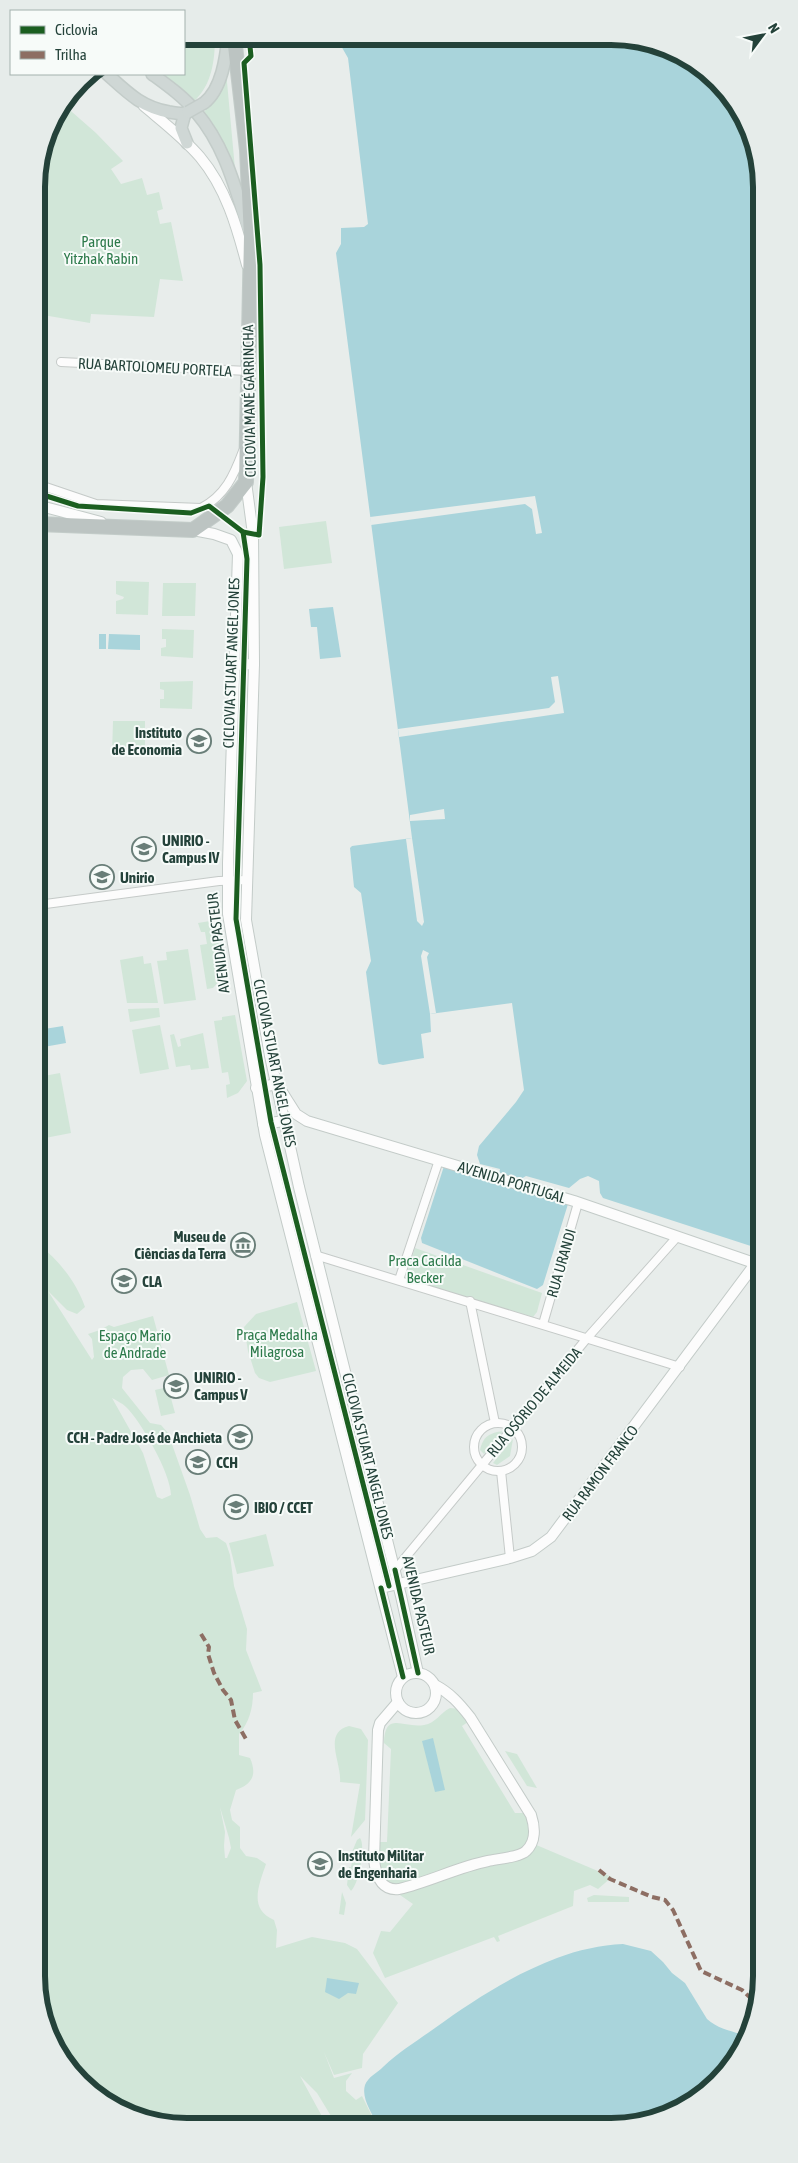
<svg xmlns="http://www.w3.org/2000/svg" width="798" height="2163" font-family="'Asap Condensed',sans-serif">
  <style>
    .green { fill: #d1e6d8; fill-rule: evenodd }
    .water { fill: #a9d4db }
    .pier { fill: #e8edeb }
    .lines { fill: none; stroke-linecap: round; stroke-linejoin: round }
    .street-casing { stroke: #c5cac8; stroke-width: 10 }
    .secondary-casing { stroke: #c3cbc8; stroke-width: 12 }
    .primary-casing { stroke: #c3ccc9; stroke-width: 14 }
    .highway-casing { stroke: #c3ccc9; stroke-width: 16 }
    .street { stroke: #fcfcfc; stroke-width: 8 }
    .secondary { stroke: #fcfcfc; stroke-width: 10 }
    .primary { stroke: #cfd7d5; stroke-width: 11 }
    .highway { stroke: #bcc4c2; stroke-width: 14 }
    .primary-bridge-casing { stroke: #c3ccc9; stroke-width: 14; stroke-linecap: butt }
    .primary-bridge { stroke: #cfd7d5; stroke-width: 11 }
    .quiet { stroke: #8d6e63; stroke-width: 4; stroke-dasharray: 8 4; stroke-linecap: butt }
    .cycleway-casing { stroke: #f7fbf9; stroke-width: 8 }
    .cycleway { stroke: #1b5e20; stroke-width: 5 }
    .labels { text-anchor: middle; dominant-baseline: central; stroke-width: 4; stroke-linejoin: round; paint-order: stroke }
    .park-label { font-size: 15px; fill: #2d7a4b; stroke: #f7fbf9 }
    .street-label { font-size: 15px; fill: #24423a; stroke: #f7fbf9 }
    .poi-label { font-size: 15px; font-weight: bold; fill: #24423a; stroke: #f7fbf9; text-anchor: start }
    .rim { fill: none; stroke: #24423a; stroke-width: 6 }
  </style>
  <rect width="100%" height="100%" fill="#e8edeb"/>
  <g class="green">
    <path d="M215 36C215 60 212 86 193 102L158 74H184V37Z"/>
    <path d="M226 71 235 169V170L201 115 217 98Z"/>
    <path d="M64 105 96 133 123 161 111 169 121 184 142 178 147 195 159 192 163 209 157 211 160 224 171 222 183 281 160 279 154 317 91 314 90 323 37 314V176L52 120Z"/>
    <path d="M326 521 332 563 284 569 279 527Z"/>
    <path d="M116 581 149 582 148 615 116 614V601L123 599 124 597 116 594Z"/>
    <path d="M163 583H196L195 616H162Z"/>
    <path d="M162 629 194 630 193 658 161 656V648L166 647V639H162Z"/>
    <path d="M193 681 192 709 160 708V699H164V690L160 689V682Z"/>
    <path d="M113 721H145V754H112Z"/>
    <path d="M210 921 220 928 227 972 213 988 207 989 200 945 207 944 205 932H201L198 923Z"/>
    <path d="M188 949 196 1000 164 1004 157 961 167 960 166 952Z"/>
    <path d="M143 956 144 964 151 963 158 1003H127L120 960Z"/>
    <path d="M159 1008 160 1017 130 1022 128 1009Z"/>
    <path d="M235 1015 247 1081 238 1093 227 1098 226 1085 230 1084 228 1072 222 1073 214 1021 222 1020V1017Z"/>
    <path d="M160 1025 169 1069 140 1074 132 1030Z"/>
    <path d="M203 1033 209 1068 191 1070 190 1065 176 1067 170 1035 174 1034 178 1047 181 1046 180 1039Z"/>
    <path d="M60 1073 71 1133 45 1138 38 1100V1077Z"/>
    <path d="M38 1244C58 1259 77 1283 85 1307L77 1314 67 1310 48 1291 92 1360 94 1357 92 1339 88 1334 100 1330 109 1325 114 1327 153 1316 169 1375 152 1380 143 1369 131 1370 123 1377 122 1388 150 1423 161 1425 168 1433 190 1495 200 1529 206 1538 217 1537 226 1543 230 1555 234 1586 247 1629 246 1650 262 1691 253 1693C253 1708 249 1723 239 1734V1755L250 1758C257 1774 253 1784 236 1790L230 1810 232 1820 240 1827V1848L246 1856 257 1858 266 1864C259 1885 248 1909 274 1920L277 1930 276 1948 312 1937 345 1943 357 1949 398 2003 363 2054 362 2068 334 2075 324 2052 334 2078 352 2073 346 2081V2091L356 2100 362 2096 376 2124H158L120 2111 80 2083 56 2051 39 2006ZM112 1398C117 1401 122 1403 126 1407 141 1421 171 1474 171 1495L162 1499 157 1497 143 1453ZM220 1807 229 1838 231 1848 227 1858H225L224 1846 225 1832ZM300 2076 317 2093 331 2116 324 2120Z"/>
    <path d="M415 1248 542 1293 537 1312 533 1317 405 1279Z"/>
    <path d="M297 1302 316 1371 270 1382 259 1378 255 1373 248 1351 244 1327 256 1314Z"/>
    <path d="M168 1387 175 1413 161 1416 155 1390Z"/>
    <path d="M503 1431 484 1454 480 1450C483 1436 490 1433 503 1431Z"/>
    <path d="M513 1439 510 1456 497 1465 493 1463Z"/>
    <path d="M266 1534 274 1566 237 1574 229 1543Z"/>
    <path d="M450 1708 460 1709 468 1722 462 1726 515 1813H524L526 1817 534 1844 612 1877 598 1889 590 1885 574 1891 573 1906 498 1936 500 1941 497 1942 494 1937 385 1978 373 1953 381 1931 390 1932 413 1904 400 1895 378 1884 380 1842H387L391 1749 384 1743C385 1710 404 1729 424 1725 436 1723 440 1713 450 1708Z"/>
    <path d="M349 1726 361 1729 368 1740 365 1820 351 1837 360 1784 340 1782C342 1763 322 1733 349 1726Z"/>
    <path d="M505 1751 517 1754 537 1788 527 1786Z"/>
    <path d="M360 1838C366 1846 359 1884 351 1891L347 1885 349 1867H351L354 1853 352 1852 357 1840Z"/>
    <path d="M342 1892 346 1903 344 1915 339 1914Z"/>
    <path d="M594 1895 629 1897V1902H588L587 1898Z"/>
  </g>
  <g class="water">
    <path d="M336 37 641 39 686 56 718 80 746 120 759 157 760 1249 603 1198 600 1193 599 1181 588 1176 580 1179 569 1188 526 1176 521 1179 518 1183 568 1204 543 1285 537 1289 422 1243 421 1238 444 1166 498 1179 500 1169 480 1164 477 1155 479 1146 516 1102 524 1090 512 1003 430 1014 431 1032 421 1034 424 1058 383 1065 379 1064 378 1062 366 972 371 961 361 893 354 887 350 848 352 846 412 838 336 253 341 244V228L364 227 368 224 348 58Z"/>
    <path d="M333 607 341 657 320 659 317 627H311L309 609Z"/>
    <rect x="99" y="634" width="7" height="15"/>
    <path d="M109 634 140 635V650L108 649Z"/>
    <path d="M63 1026 66 1043 38 1048V1030Z"/>
    <path d="M433 1738 445 1790 435 1792 422 1741Z"/>
    <path d="M623 1944 651 1951 663 1962 672 1973 685 1983 707 2019C719 2030 734 2031 749 2037L725 2075 687 2106 641 2124H377C372 2113 361 2098 365 2085 368 2077 377 2073 383 2067 400 2051 417 2041 435 2028 472 2001 514 1974 557 1958 578 1950 601 1945 623 1944Z"/>
    <path d="M327 1978 359 1983 356 1994 348 1993 339 1999 325 1992Z"/>
  </g>
  <g class="pier">
    <path d="M535 496 542 533 536 534 532 509 525 504 371 525 370 517Z"/>
    <path d="M558 676 564 713 399 737 398 729 549 708 555 702 551 677Z"/>
    <path d="M444 809 445 819 410 821V815Z"/>
    <path d="M412 838 424 922 422 926 417 921 406 839Z"/>
    <path d="M423 950 429 953 427 957 436 1013 430 1014 421 956Z"/>
  </g>
  <g class="lines">
    <defs>
      <g id="street">
        <path d="M61 362 248 371"/>
        <path d="M37 484 96 504 201 508C225 496 234 475 243 451"/>
        <path d="M38 905 219 881 247 880"/>
        <path d="M315 1255 680 1367"/>
        <path d="M399 1280 439 1160"/>
        <path d="M470 1301 495 1423"/>
        <path d="M543 1324 578 1203"/>
        <circle cx="498" cy="1447" r="24"/>
        <path d="M501 1471 510 1558"/>
        <path d="M395 1570 588 1337 677 1237"/>
      </g>
      <g id="secondary">
        <path d="M144 106C163 122 184 138 200 157 226 188 237 227 247 265"/>
        <path d="M246 482 253 534 254 664 246 920 270 1056 299 1187 401 1596 418 1673"/>
        <path d="M37 505 101 522"/>
        <path d="M193 530 214 534 231 540 238 554 228 863V914L265 1135 403 1677"/>
        <path d="M234 665 254 664"/>
        <path d="M256 1088 277 1084 296 1114 307 1121 574 1201 760 1265"/>
        <path d="M263 1124 284 1121"/>
        <path d="M381 1588 510 1558 532 1551 551 1537 755 1264"/>
        <circle cx="416" cy="1693" r="20"/>
        <path d="M398 1702 380 1723 378 1730 374 1860C376 1876 381 1891 399 1889 429 1882 458 1867 488 1861 497 1859 520 1857 526 1851 536 1842 535 1827 531 1815L470 1717C459 1703 450 1693 435 1685"/>
      </g>
      <g id="primary">
        <path d="M107 74C127 92 141 107 169 112 176 113 182 115 188 112"/>
        <path d="M152 74C167 85 184 97 196 112 225 146 235 187 248 228"/>
        <path d="M204 103C222 89 226 57 228 37"/>
        <path d="M185 113 181 128 187 143"/>
      </g>
      <path id="highway" d="M37 524 193 530 227 506 246 482 251 237 247 150 234 37"/>
    </defs>
    <use href="#street" class="street-casing"/>
    <use href="#secondary" class="secondary-casing"/>
    <use href="#primary" class="primary-casing"/>
    <use href="#highway" class="highway-casing"/>
    <use href="#street" class="street"/>
    <use href="#secondary" class="secondary"/>
    <use href="#primary" class="primary"/>
    <use href="#highway" class="highway"/>
    <defs>
      <path id="primary-bridge" d="M188 112 204 103"/>
    </defs>
    <use href="#primary-bridge" class="primary-bridge-casing"/>
    <use href="#primary-bridge" class="primary-bridge"/>
    <g class="quiet">
      <path d="M201 1634 209 1647 208 1654 214 1673 223 1690 231 1700 235 1720 246 1739"/>
      <path d="M599 1870 610 1879 652 1897 665 1900 673 1910 701 1971 742 1990 757 2004"/>
    </g>
    <defs>
      <g id="cycleway">
        <path d="M37 493 78 506 191 513 209 506 243 532 259 535 263 477 260 265 244 63 251 56 249 37"/>
        <path d="M243 532 247 559 236 919 271 1122 389 1586"/>
        <path d="M395 1570 418 1673"/>
        <path d="M381 1588 403 1677"/>
      </g>
    </defs>
    <use href="#cycleway" class="cycleway-casing"/>
    <use href="#cycleway" class="cycleway"/>
  </g>
  <defs>
    <symbol id="university-ring" viewBox="-11 -11 22 22"><circle r="9.5" fill="#f7fbf9" stroke="#697e78" stroke-width="1.5"/><path d="M0-5L7-2L0 1L-7-2ZM-4 1L0 2.5L4 1V4Q0 6-4 4Z" fill="#697e78"/></symbol>
    <symbol id="museum-ring" viewBox="-11 -11 22 22"><circle r="9.5" fill="#f7fbf9" stroke="#697e78" stroke-width="1.5"/><path d="M0-6L6-3V-2H-6V-3ZM-5-1h2V3h-2ZM-1-1h2V3h-2ZM3-1h2V3H3ZM-6 4H6V6H-6Z" fill="#697e78"/></symbol>
  </defs>
  <g fill-rule="evenodd">
    <use href="#university-ring" x="185" y="727" width="28" height="28"/>
    <use href="#university-ring" x="130" y="835" width="28" height="28"/>
    <use href="#university-ring" x="88" y="863" width="28" height="28"/>
    <use href="#museum-ring" x="229" y="1231" width="28" height="28"/>
    <use href="#university-ring" x="110" y="1267" width="28" height="28"/>
    <use href="#university-ring" x="162" y="1372" width="28" height="28"/>
    <use href="#university-ring" x="226" y="1423" width="28" height="28"/>
    <use href="#university-ring" x="184" y="1448" width="28" height="28"/>
    <use href="#university-ring" x="222" y="1493" width="28" height="28"/>
    <use href="#university-ring" x="306" y="1850" width="28" height="28"/>
  </g>
  <g class="labels">
    <g class="park-label">
      <text x="101" y="241">Parque<tspan x="101" dy="17">Yitzhak Rabin</tspan></text>
      <text x="425" y="1260">Praca Cacilda<tspan x="425" dy="17">Becker</tspan></text>
      <text x="277" y="1334">Praça Medalha<tspan x="277" dy="17">Milagrosa</tspan></text>
      <text x="135" y="1335">Espaço Mario<tspan x="135" dy="17">de Andrade</tspan></text>
    </g>
    <g class="street-label">
      <text transform="translate(155 367) rotate(3)">RUA BARTOLOMEU PORTELA</text>
      <text transform="translate(249 401) rotate(-91)">CICLOVIA MANÉ GARRINCHA</text>
      <text transform="translate(231 663) rotate(-88)">CICLOVIA STUART ANGEL JONES</text>
      <text transform="translate(218 943) rotate(-97)">AVENIDA PASTEUR</text>
      <text transform="translate(275 1063) rotate(79)">CICLOVIA STUART ANGEL JONES</text>
      <text transform="translate(512 1182) rotate(17)">AVENIDA PORTUGAL</text>
      <text transform="translate(561 1263) rotate(-74)">RUA URANDI</text>
      <text transform="translate(534 1402) rotate(-50)">RUA OSÓRIO DE ALMEIDA</text>
      <text transform="translate(368 1456) rotate(76)">CICLOVIA STUART ANGEL JONES</text>
      <text transform="translate(600 1473) rotate(-53)">RUA RAMON FRANCO</text>
      <text transform="translate(419 1605) rotate(77)">AVENIDA PASTEUR</text>
    </g>
    <g class="poi-label">
      <text x="182" y="732" text-anchor="end">Instituto<tspan x="182" dy="17">de Economia</tspan></text>
      <text x="162" y="840">UNIRIO -<tspan x="162" dy="17">Campus IV</tspan></text>
      <text x="120" y="877">Unirio</text>
      <text x="226" y="1236" text-anchor="end">Museu de<tspan x="226" dy="17">Ciências da Terra</tspan></text>
      <text x="142" y="1281">CLA</text>
      <text x="194" y="1377">UNIRIO -<tspan x="194" dy="17">Campus V</tspan></text>
      <text x="222" y="1437" text-anchor="end">CCH - Padre José de Anchieta</text>
      <text x="216" y="1462">CCH</text>
      <text x="254" y="1507">IBIO / CCET</text>
      <text x="338" y="1855">Instituto Militar<tspan x="338" dy="17">de Engenharia</tspan></text>
    </g>
  </g>
  <path d="M0 0H798V2163H0ZM187 45H611A142 142 0 0 1 753 187V1976A142 142 0 0 1 611 2118H187A142 142 0 0 1 45 1976V187A142 142 0 0 1 187 45Z" fill="#e6ecea" fill-rule="evenodd"/>
  <path class="rim" d="M187 45H611A142 142 0 0 1 753 187V1976A142 142 0 0 1 611 2118H187A142 142 0 0 1 45 1976V187A142 142 0 0 1 187 45Z"/>
  <rect x="10" y="10" width="175" height="65" fill="#f7fbf9" stroke="#a3b1ad"/>
  <rect x="20" y="26" width="25" height="8" fill="#1b5e20" stroke="#a3b1ad"/>
  <text x="55" y="35" font-size="15" fill="#24423a">Ciclovia</text>
  <rect x="20" y="51" width="25" height="8" fill="#8d6e63" stroke="#a3b1ad"/>
  <text x="55" y="60" font-size="15" fill="#24423a">Trilha</text>
  <g transform="translate(763 35) rotate(58)" stroke="#f7fbf9" stroke-width="4" paint-order="stroke">
  <path d="M0-4L9 19L0 12L-9 19Z" fill="#24423a"/>
  <text y="-8" font-size="14" font-weight="bold" text-anchor="middle" fill="#24423a">N</text>
  </g>
</svg>
